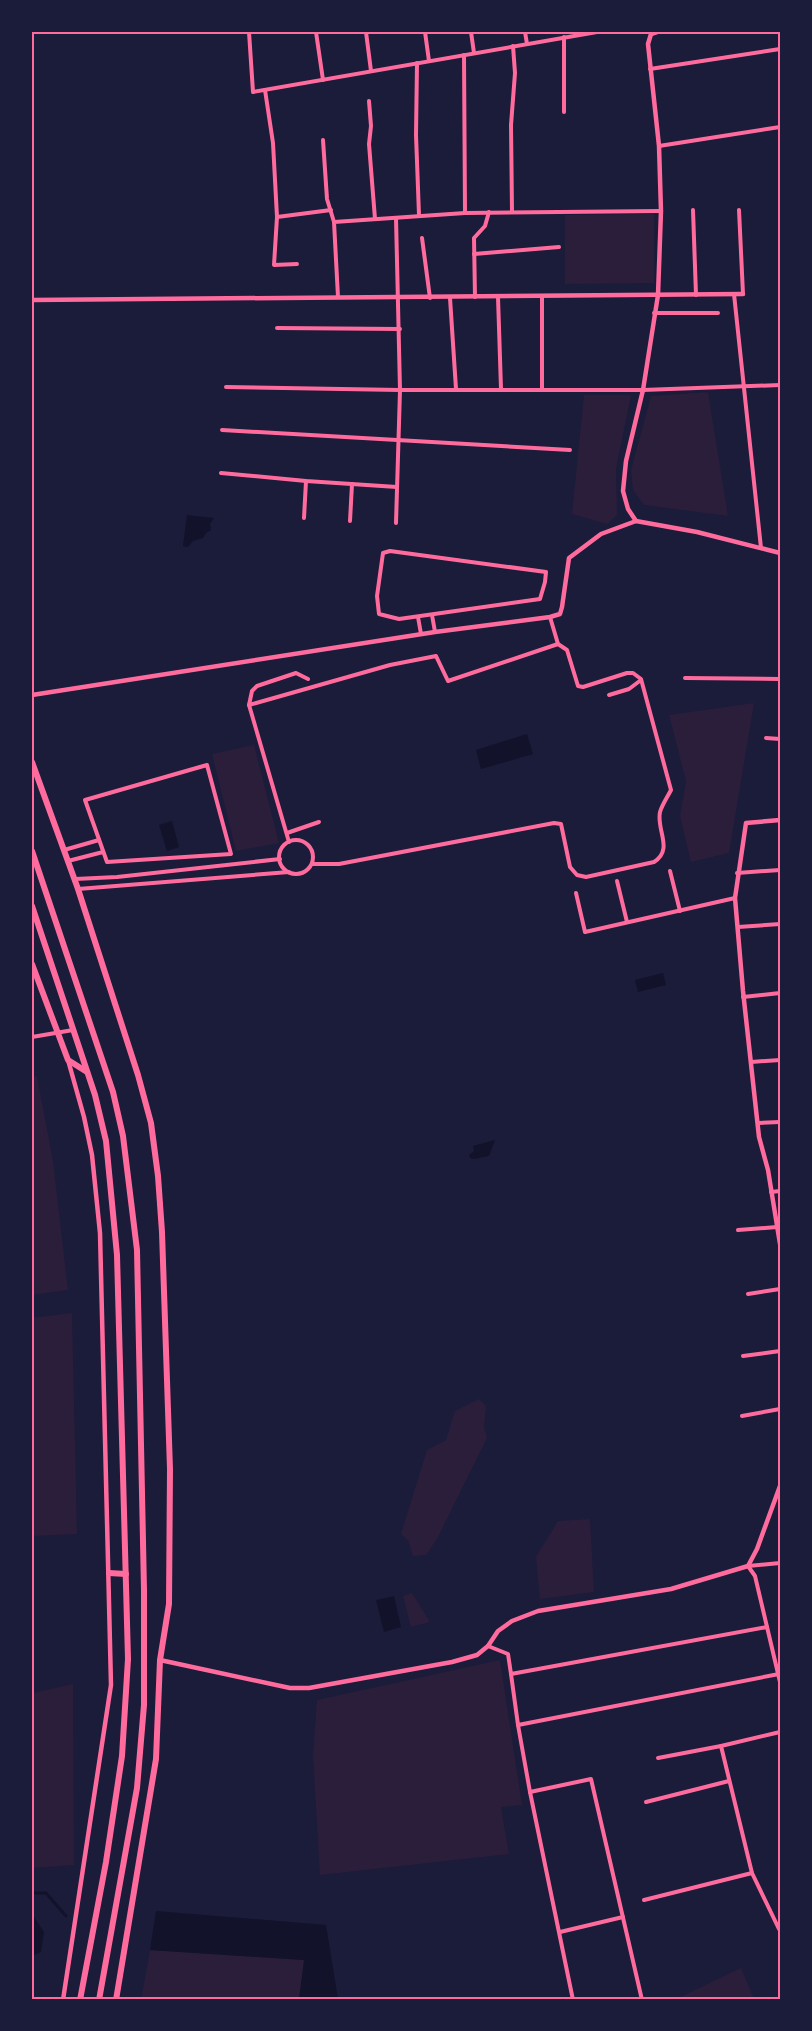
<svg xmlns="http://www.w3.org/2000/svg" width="812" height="2031" font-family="Lato,sans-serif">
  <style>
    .green { fill: #2a1e3b }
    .water { fill: #12122b }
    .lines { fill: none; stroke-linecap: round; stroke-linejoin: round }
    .stream { stroke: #12122b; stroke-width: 3 }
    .minor { stroke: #ff6b9d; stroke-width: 4 }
    .tertiary { stroke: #ff6b9d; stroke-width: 4.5 }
    .trunk { stroke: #ff6b9d; stroke-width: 6 }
    .neatline { fill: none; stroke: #ff6b9d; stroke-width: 2 }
  </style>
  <rect width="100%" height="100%" fill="#1b1b3a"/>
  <g class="green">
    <path d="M654 214V283L565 284V215Z"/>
    <path d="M708 392 728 516 644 505 633 490 631 470 651 396Z"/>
    <path d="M584 395H631L616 469 617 515 607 524 572 514Z"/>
    <path d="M754 703 729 853 691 862 680 816 686 781 669 715Z"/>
    <path d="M254 745 279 843 236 851 212 754Z"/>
    <path d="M37 1076 53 1161 68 1290 32 1295V1077Z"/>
    <path d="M72 1313 77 1534 32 1536V1318Z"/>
    <path d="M479 1399 486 1406 484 1427 487 1438 437 1539 426 1555 413 1556 408 1540 401 1534 427 1450 446 1440 455 1411Z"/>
    <path d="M590 1519 594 1592 540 1599 536 1557 558 1521Z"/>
    <path d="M412 1593 430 1622 411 1627 403 1596Z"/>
    <path d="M500 1660 522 1805 501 1807 509 1854 320 1875 313 1755 317 1700Z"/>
    <path d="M73 1684 74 1865 32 1868V1695L33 1693Z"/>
    <path d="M150 1950 305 1960 299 1999 141 2000Z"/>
    <path d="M741 1968 754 1999H676Z"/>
  </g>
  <g class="water">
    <path d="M187 515 214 518 210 524 211 530 206 533 203 538 193 541 188 547 183 546Z"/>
    <path d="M527 734 533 754 481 769 476 750Z"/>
    <path d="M172 821 179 847 167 851 159 825Z"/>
    <path d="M663 973 666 985 638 992 635 980Z"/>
    <path d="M495 1140 489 1156 474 1159 470 1158 469 1155 474 1151 473 1146Z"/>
    <path d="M394 1596 401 1627 384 1632 376 1600Z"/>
    <path d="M156 1911 326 1925 338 1999H299L304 1960 150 1950Z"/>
    <path d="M32 1916 34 1917 44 1932 41 1952 32 1956Z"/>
  </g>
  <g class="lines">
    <path class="stream" d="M32 1893H46L66 1916"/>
    <g class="minor">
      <path d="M249 32 253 92 597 32"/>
      <path d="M316 32 323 80"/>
      <path d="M366 32 371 71"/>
      <path d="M425 32 429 61"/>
      <path d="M471 32 474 53"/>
      <path d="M525 32 527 44"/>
      <path d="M464 55 465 213"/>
      <path d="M417 63 416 135 419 215"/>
      <path d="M650 69 780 49"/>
      <path d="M265 90 273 143 277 217 331 210"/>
      <path d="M369 101 371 126 369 144 375 219"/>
      <path d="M564 112V37"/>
      <path d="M323 140 327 199 334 222"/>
      <path d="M659 146 780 127"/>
      <path d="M693 210 696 295"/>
      <path d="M739 210 743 294"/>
      <path d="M512 212 511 125 515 73 513 46"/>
      <path d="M277 217 274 265 297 264"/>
      <path d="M396 218 400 390 396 523"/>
      <path d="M422 238 430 298"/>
      <path d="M474 254 559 247"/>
      <path d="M734 294 761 548"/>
      <path d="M338 297 334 222 465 213 661 211"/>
      <path d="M475 297 474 238 485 226 489 212"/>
      <path d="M498 297 501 389"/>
      <path d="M542 297V389"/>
      <path d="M450 298 456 389"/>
      <path d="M654 313H718"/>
      <path d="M277 328 400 329"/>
      <path d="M226 387 400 390H643L780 385"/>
      <path d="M222 430 570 450"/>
      <path d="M221 473 306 481 397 487"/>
      <path d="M304 518 306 481"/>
      <path d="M350 521 352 484"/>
      <path d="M390 551 546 572 545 582 540 599 399 619 379 614 377 596 383 553Z"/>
      <path d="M432 615 435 632"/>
      <path d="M418 617 421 634"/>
      <path d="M550 617 558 644"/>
      <path d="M685 678 780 679"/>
      <path d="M609 695 629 689 641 680"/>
      <path d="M249 705 252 691 257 686 296 673 308 679"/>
      <path d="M766 738 780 739"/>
      <path d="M207 765 231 854 107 862 85 800Z"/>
      <path d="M287 833 319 822"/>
      <circle cx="296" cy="857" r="17"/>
      <path d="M289 842 249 705 390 665 436 656 448 681 558 644 567 650 578 686 583 687 627 673H633L641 679 671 790C668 796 662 805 660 812 656 830 674 849 654 862L586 877 577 875 570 867 561 824 554 823 339 864H312"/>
      <path d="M64 850 99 840"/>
      <path d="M68 861 103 852"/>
      <path d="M670 871 680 911"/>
      <path d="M737 873 780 870"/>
      <path d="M75 879 117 877 280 859"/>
      <path d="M617 881 627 922"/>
      <path d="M78 889 289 872"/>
      <path d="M576 893 585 932 735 898"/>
      <path d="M738 927 780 924"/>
      <path d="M743 997 780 993"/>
      <path d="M32 1037 73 1030"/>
      <path d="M751 1062 780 1060"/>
      <path d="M758 1123 780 1122"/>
      <path d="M771 1192 780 1191"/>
      <path d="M738 1230 777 1227"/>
      <path d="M748 1294 780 1289"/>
      <path d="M743 1356 780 1351"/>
      <path d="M742 1416 780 1409"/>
      <path d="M780 1563 748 1566 755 1576 780 1682"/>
      <path d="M488 1646 508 1654 511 1674 767 1627"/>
      <path d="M511 1674 518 1725 779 1674"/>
      <path d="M518 1725 530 1792 573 2000"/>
      <path d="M658 1758 721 1746"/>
      <path d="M530 1792 591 1779 642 2000"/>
      <path d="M646 1802 729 1781"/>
      <path d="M644 1900 752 1873"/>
      <path d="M779 1929 752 1873 721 1746 780 1732"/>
      <path d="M560 1932 623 1917"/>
    </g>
    <g class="tertiary">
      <path d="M32 300 743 294"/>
      <path d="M636 521 628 509 623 491 626 461 643 390 658 295 661 211 659 146 648 44 651 34 657 32"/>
      <path d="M32 695 435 632 550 617 560 614 562 607 569 558 601 534 636 521 697 532 780 553"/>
      <path d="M780 820 746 823 735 898 743 991 759 1137 768 1170 780 1244"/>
      <path d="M160 1660 290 1688H309L452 1662 477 1655 488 1646 498 1631 512 1621 538 1611 671 1589 748 1566 757 1549 780 1486"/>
      <path d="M63 2000 111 1685 100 1233 92 1155 84 1117 68 1060"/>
    </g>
    <g class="trunk">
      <path d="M32 762 78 889 138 1075 151 1123 158 1176 162 1232 170 1469 169 1604 160 1660 156 1759 116 2000"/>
      <path d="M32 851 113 1092 123 1136 137 1250 144 1590V1705L137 1788 99 2000"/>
      <path d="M32 906 95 1095 106 1141 117 1255 128 1659 122 1756 106 1862 80 2000"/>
      <path d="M32 964 68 1060 87 1072"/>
      <path d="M109 1573 126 1574"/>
    </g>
  </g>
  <rect width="812" height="2031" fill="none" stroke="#1b1b3a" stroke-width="66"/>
  <rect x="33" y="33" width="746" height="1965" class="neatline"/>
</svg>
